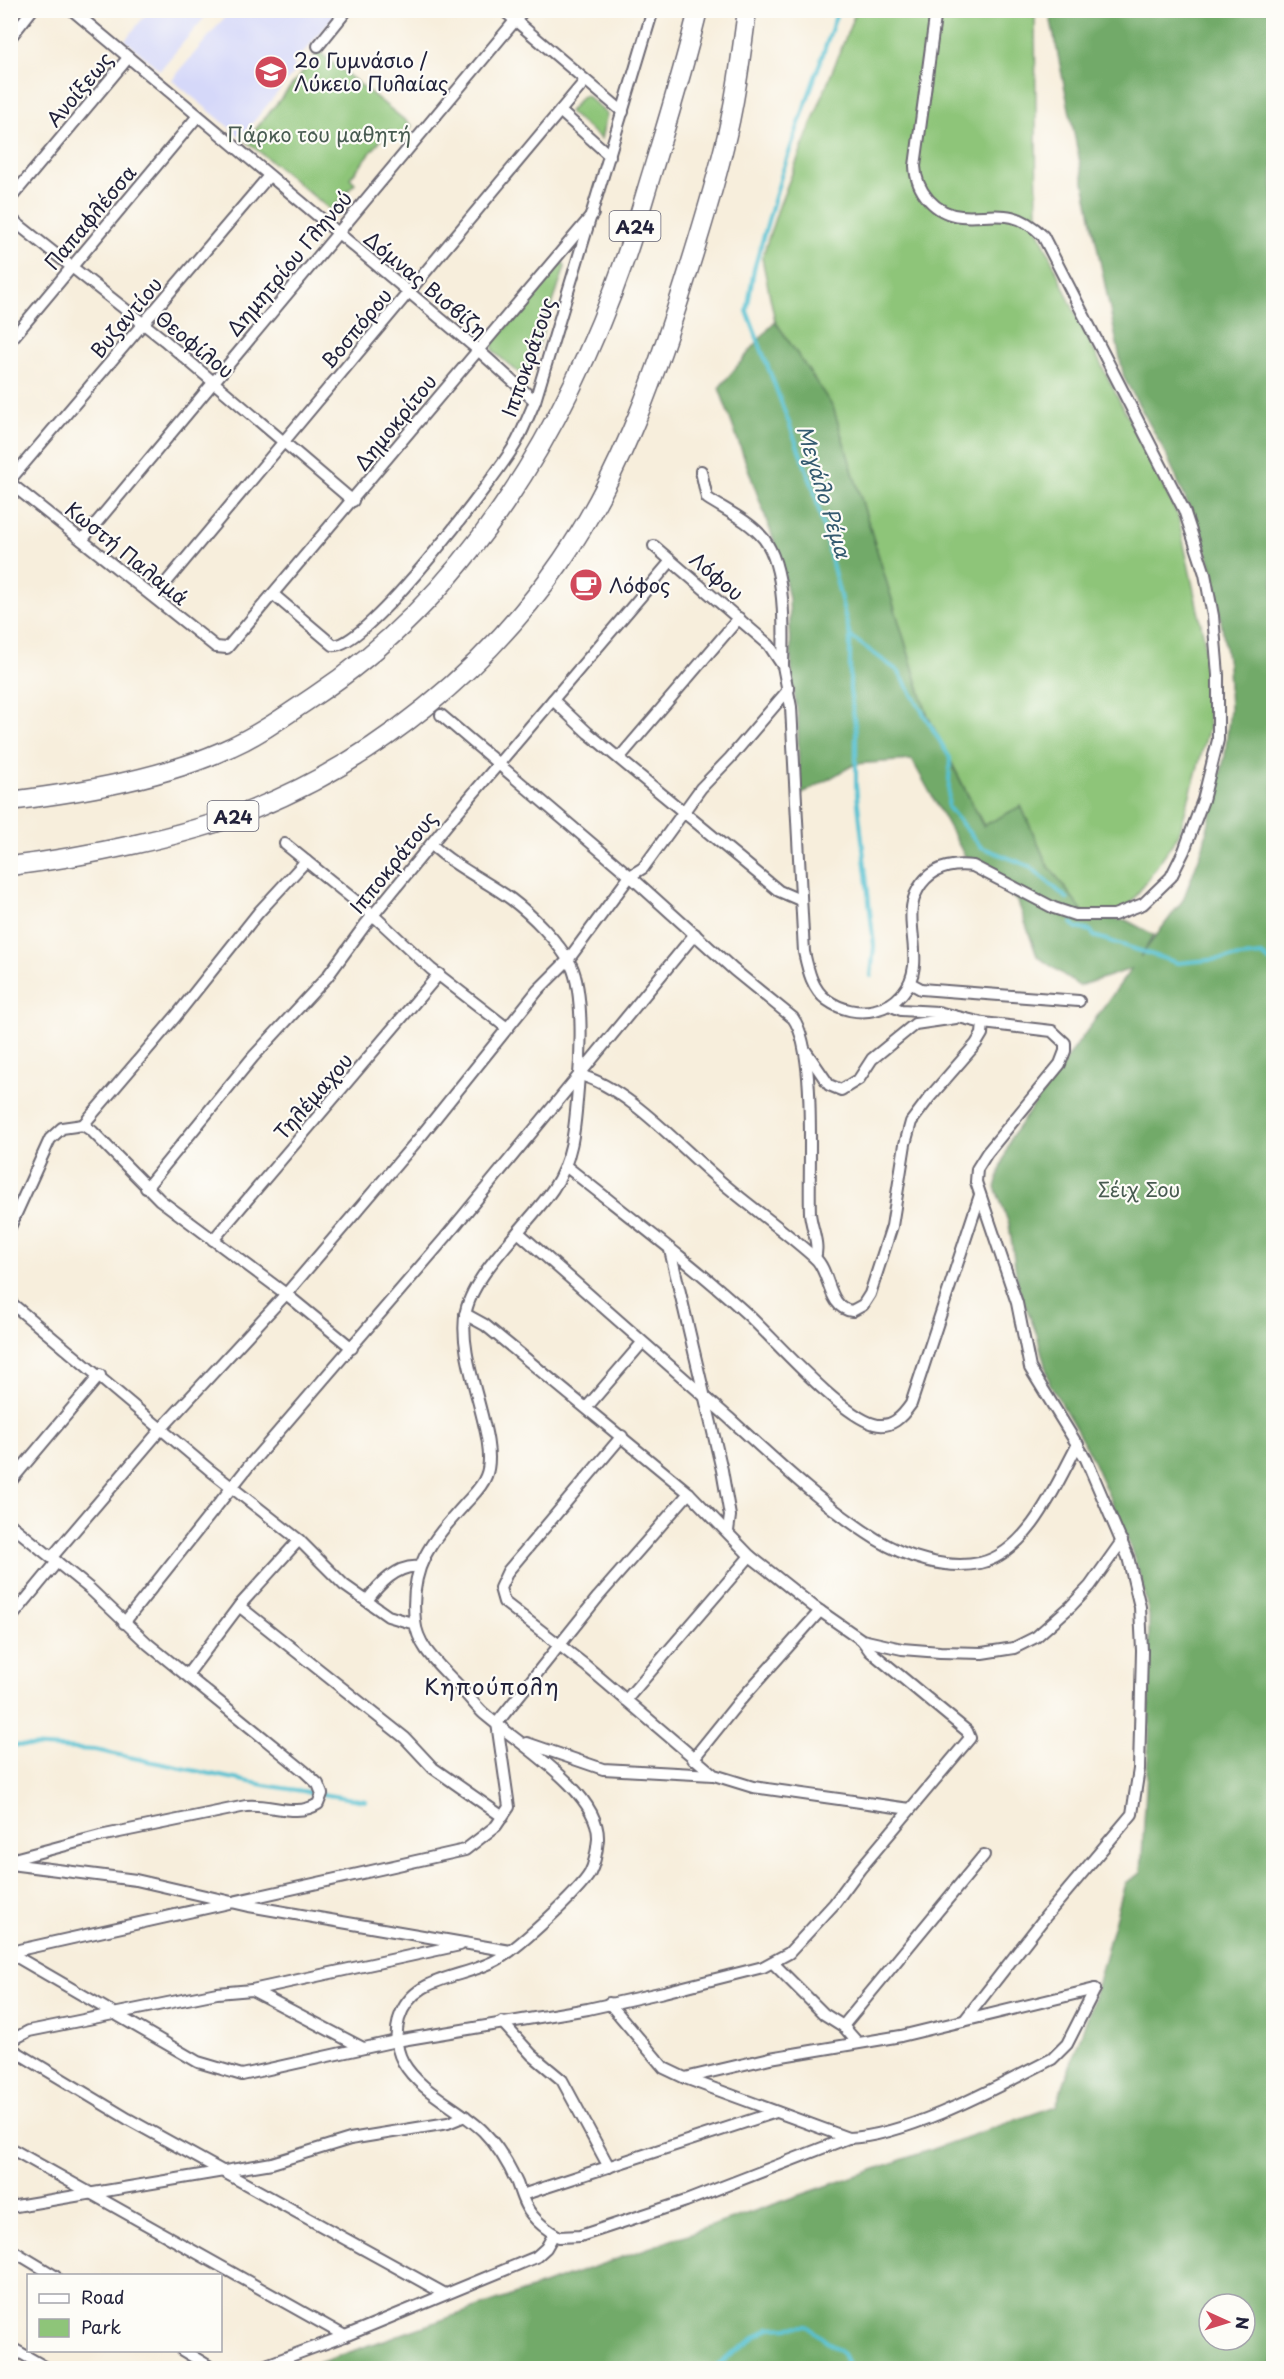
<svg xmlns="http://www.w3.org/2000/svg" width="1284" height="2379" font-family="'Playpen Sans',sans-serif">
  <style>
    .built { fill: #d5d8f9 }
    .green { fill: #8ec579; stroke: #58745a; stroke-width: 1.5 }
    .forest { fill: #72aa69; stroke: #4a6652; stroke-width: 1.5; fill-rule: evenodd }
    .lines { fill: none; stroke-linecap: round; stroke-linejoin: round }
    .stream { stroke: #56c1d1; stroke-width: 4 }
    .minor-casing { stroke: #6d6973; stroke-width: 14 }
    .trunk-casing { stroke: #6d6973; stroke-width: 21 }
    .minor { stroke: #fff; stroke-width: 10 }
    .trunk { stroke: #fff; stroke-width: 18 }
    .labels { text-anchor: middle; dominant-baseline: central; stroke-width: 4.5; stroke-linejoin: round; paint-order: stroke }
    .shield { fill: #fdfcf7; stroke: #646373; stroke-width: 1.5 }
    .shield-label { font-size: 18px; font-weight: bold; fill: #22223b }
    .poi-label { font-size: 20px; fill: #22223b; stroke: #fdfcf7; text-anchor: start }
    .street-label { font-size: 20px; fill: #22223b; stroke: #fdfcf7 }
    .park-label { font-size: 20px; fill: #485b51; stroke: #fdfcf7 }
    .water-label { font-size: 21px; font-style: italic; fill: #345a70; stroke: #fdfcf7 }
    .quarter-label { font-size: 22px; letter-spacing: 1.5px; fill: #22223b; stroke: #fdfcf7 }
  </style>
  <rect width="100%" height="100%" fill="#fdfcf7"/>
  <filter id="ink" filterUnits="userSpaceOnUse"><feTurbulence type="fractalNoise" baseFrequency=".0167" numOctaves="2"/><feDisplacementMap in="SourceGraphic" scale="12" xChannelSelector="R" yChannelSelector="G"/><feConvolveMatrix kernelMatrix="1 2 1 2 8 2 1 2 1" color-interpolation-filters="sRGB"/></filter>
  <filter id="wash" filterUnits="userSpaceOnUse"><feTurbulence type="fractalNoise" baseFrequency=".008" numOctaves="4" result="noise"/><feDisplacementMap in="SourceGraphic" scale="24" xChannelSelector="R" yChannelSelector="G"/><feGaussianBlur stdDeviation="1.35" result="paint"/><feColorMatrix in="noise" values="0 0 0 0 0 0 0 0 0 0 0 0 0 0 0 0 0 1.4 0 .05"/><feComposite in="paint" operator="in"/></filter>
  <g filter="url(#wash)">
    <rect width="100%" height="100%" fill="#f7eedc"/>
    <g class="built">
      <path d="M149 11H210L160 70 125 40Z"/>
      <path d="M230 11H338L293 65 297 69 241 137 172 80Z"/>
    </g>
    <g class="green">
      <path d="M856 11H1035L1037 227 1076 315 1178 516 1204 638 1209 727 1179 834 1125 912 1087 917 1047 864 1021 806 984 826 927 714 833 407 775 321 762 258 778 209Z"/>
      <path d="M319 52 412 126 403 138 389 130 350 178 355 183 334 207 341 213 338 216 246 141Z"/>
      <path d="M586 95 607 114 601 139 569 112 581 97Z"/>
      <path d="M563 262 565 267 529 374 524 377 494 352 492 344Z"/>
    </g>
    <path class="forest" d="M1049 11H1273V2368H304L1056 2106 1092 2004 1125 1883 1141 1873 1149 1738V1615L1141 1579 1125 1532 1088 1450 1050 1384 1037 1335 1018 1287 1009 1224 995 1187 1011 1137 1131 969 1079 986 1037 956 1018 902 965 856 912 760 855 764 799 796 798 717 792 680 789 599 781 560 719 388 775 321 833 407 927 714 983 826 1021 806 1047 864 1087 917 1126 920 1154 935 1140 957 1183 900 1203 847 1225 755 1230 709 1228 665 1214 577 1203 539 1166 454 1124 378ZM1209 2304H1245V2340H1209Z"/>
    <g class="lines">
      <g class="stream">
        <path d="M838 10 782 173 754 269 747 311 814 490 850 636 898 671 950 758 948 807 981 847 1029 866 1068 899"/>
        <path d="M850 636V690L856 732V786L874 946 871 976"/>
        <path d="M1072 923 1077 928 1091 931 1094 936 1178 963 1262 955 1274 965"/>
        <path d="M10 1745 95 1750 264 1785 366 1801"/>
        <path d="M713 2368 769 2328 807 2326 843 2354 850 2368"/>
      </g>
    </g>
  </g>
  <g filter="url(#ink)">
    <g class="lines">
      <defs>
        <g id="minor">
          <path d="M72 10 478 350 535 401"/>
          <path d="M503 10 623 112"/>
          <path d="M10 38 32 10"/>
          <path d="M318 46 347 10"/>
          <path d="M560 111 610 156"/>
          <path d="M10 199 128 58"/>
          <path d="M10 218 164 340 353 501"/>
          <path d="M10 341 197 117"/>
          <path d="M701 471 707 498C725 510 750 521 764 539 786 568 784 630 783 665"/>
          <path d="M10 480 268 177"/>
          <path d="M10 483 216 647 227 648 593 214"/>
          <path d="M82 540 524 10"/>
          <path d="M654 546 769 645 783 666 791 707 804 952C808 970 812 989 827 1000 841 1010 859 1014 875 1010 885 1008 895 1002 902 994 930 962 899 922 918 889 930 868 950 863 973 866L1054 908 1075 915H1114L1143 904 1171 877 1184 851 1203 800 1218 740V675L1213 616 1205 574 1184 510 1043 236C1034 227 1025 220 1012 217 995 213 978 218 961 216 935 214 916 191 915 166L936 10"/>
          <path d="M274 595 333 645C364 652 498 474 516 443 523 430 529 415 535 401L653 10"/>
          <path d="M154 597 585 81"/>
          <path d="M553 700 588 733 779 891 800 900"/>
          <path d="M441 715 630 876 734 970 793 1018C817 1051 808 1168 810 1213 811 1227 820 1244 815 1258"/>
          <path d="M620 757 739 618"/>
          <path d="M285 844 373 915 431 969 507 1028"/>
          <path d="M431 844C455 867 485 880 511 899 532 915 558 941 571 965 584 991 581 1057 578 1088 575 1124 574 1158 553 1189 529 1224 475 1271 466 1311 455 1361 501 1439 486 1476 482 1487 473 1495 465 1504 431 1542 409 1566 415 1621 417 1645 436 1662 452 1679 463 1689 471 1701 482 1712 514 1741 600 1791 598 1839 597 1850 595 1863 590 1873 579 1892 520 1946 500 1958 465 1980 413 1973 399 2019 395 2034 396 2049 403 2062 420 2092 459 2108 483 2131 498 2146 509 2165 517 2183 521 2194 524 2206 532 2215 539 2224 549 2231 559 2237L580 2236 686 2201 848 2138"/>
          <path d="M630 876 643 868 701 788 730 758 789 689"/>
          <path d="M910 983 921 989 1079 1001"/>
          <path d="M889 1005 901 1010 938 1012 983 1023 1052 1031 1065 1043V1051L1060 1064 987 1153 977 1169 976 1182 1017 1303 1030 1368 1086 1459 1128 1557 1140 1607 1142 1651 1139 1769 1132 1814 1046 1916 964 2021"/>
          <path d="M805 1050 829 1085 841 1090 859 1079 872 1059 915 1024 956 1018"/>
          <path d="M579 1075C626 1086 681 1148 718 1179 749 1206 784 1230 815 1258 831 1272 827 1308 852 1311L863 1305 870 1294 892 1226 905 1144 911 1122 929 1098 976 1044 982 1034 983 1023"/>
          <path d="M83 1125 176 1016 258 913 306 861"/>
          <path d="M567 1167C627 1215 690 1262 747 1314 776 1341 839 1414 874 1424 891 1429 902 1417 911 1404L980 1195"/>
          <path d="M146 1188 253 1057 327 977 365 925 449 822 671 561"/>
          <path d="M10 1227 50 1139 62 1128 83 1125 92 1131 160 1200 286 1294 352 1348"/>
          <path d="M518 1232C589 1294 659 1356 729 1418 775 1460 823 1506 876 1539 905 1557 946 1570 980 1563 1029 1552 1057 1483 1078 1444"/>
          <path d="M213 1240 439 974"/>
          <path d="M670 1250 722 1470 730 1516 728 1531"/>
          <path d="M10 1302 211 1471 299 1540 344 1585 388 1616 415 1624"/>
          <path d="M465 1314 485 1325 689 1493 750 1556 813 1606 862 1640 902 1649 940 1652 982 1653 1014 1648 1036 1637 1071 1606 1090 1586 1122 1541"/>
          <path d="M587 1407 642 1343"/>
          <path d="M622 1436 508 1571 500 1588 504 1602 585 1665 714 1775 753 1787 910 1809"/>
          <path d="M10 1482 100 1375"/>
          <path d="M10 1524 89 1588 148 1644 304 1771 318 1784 322 1794 318 1804C295 1818 270 1803 246 1806L100 1836 10 1860"/>
          <path d="M52 1557 162 1428 286 1294 421 1136 538 990 568 960 630 876"/>
          <path d="M367 1601C378 1585 398 1564 419 1567"/>
          <path d="M239 1606 405 1738 433 1768 503 1817"/>
          <path d="M10 1619 57 1562"/>
          <path d="M124 1623 248 1467 445 1238 695 934"/>
          <path d="M187 1675 239 1606 299 1540"/>
          <path d="M626 1700 750 1556"/>
          <path d="M527 1743 603 1769 713 1775"/>
          <path d="M693 1759 738 1703 820 1611"/>
          <path d="M10 1864 136 1880 249 1906 510 1951"/>
          <path d="M10 1952 465 1850 496 1826 509 1807 497 1723 598 1597 689 1493"/>
          <path d="M10 1953 198 2062 242 2075 396 2041 588 2009 664 1992 763 1967 789 1953 834 1904 860 1869 970 1738 967 1731 870 1651 862 1640"/>
          <path d="M773 1963 824 2014 843 2026 857 2042"/>
          <path d="M252 1990 460 1945"/>
          <path d="M609 2003 664 2068 685 2078 770 2058 901 2036 1095 1989"/>
          <path d="M502 2022 532 2055 562 2080 609 2167"/>
          <path d="M843 2026 984 1855"/>
          <path d="M10 2041 29 2031 217 1993 252 1990 363 2048"/>
          <path d="M10 2048 128 2119 445 2294"/>
          <path d="M685 2078 848 2138C908 2136 997 2087 1052 2059L1067 2044 1095 1989"/>
          <path d="M10 2148 345 2336"/>
          <path d="M522 2195 776 2112"/>
          <path d="M10 2207 272 2163 350 2139 448 2123 465 2116"/>
          <path d="M10 2249 55 2276"/>
          <path d="M10 2347 47 2368"/>
          <path d="M182 2350 212 2368"/>
          <path d="M258 2368 345 2336 536 2257 546 2248 554 2234"/>
        </g>
        <g id="trunk">
          <path d="M10 801C82 792 166 778 231 747 260 734 286 715 313 697 468 595 566 428 626 256 636 227 644 198 653 169 669 116 685 64 698 10"/>
          <path d="M10 866C84 857 183 837 252 810 376 760 486 670 562 560 617 480 652 386 681 294 696 247 711 199 723 151 735 106 741 57 747 10"/>
        </g>
      </defs>
      <use href="#minor" class="minor-casing"/>
      <use href="#trunk" class="trunk-casing"/>
      <use href="#minor" class="minor"/>
      <use href="#trunk" class="trunk"/>
    </g>
  </g>
  <defs>
    <symbol id="school-disc" viewBox="-11 -11 22 22"><circle r="9.5" fill="#d1495b" stroke="#fdfcf7"/><path d="M0-5L7-2L0 1L-7-2ZM-4 1L0 2.5L4 1V4Q0 6-4 4Z" fill="#fff"/></symbol>
    <symbol id="cafe-disc" viewBox="-11 -11 22 22"><circle r="9.5" fill="#d1495b" stroke="#fdfcf7"/><path d="M-5.5-4.5H6V0H3Q3 3.5 0 3.5H-2.5Q-5.5 3.5-5.5 0ZM3-3.2v2h1.7v-2ZM-6 4.5H4V6H-6Z" fill="#fff"/></symbol>
  </defs>
  <g fill-rule="evenodd">
    <use href="#school-disc" x="252" y="53" width="38" height="38"/>
    <use href="#cafe-disc" x="567" y="566" width="38" height="38"/>
  </g>
  <g class="labels">
    <g class="shield">
      <rect x="609.5" y="211" width="51" height="30" rx="4.5"/>
      <rect x="207.5" y="801" width="51" height="30" rx="4.5"/>
    </g>
    <g class="shield-label">
      <text x="635" y="226">Α24</text>
      <text x="233" y="816">Α24</text>
    </g>
    <g class="poi-label">
      <text x="294" y="60">2o Γυμνάσιο /<tspan x="294" dy="23">Λύκειο Πυλαίας</tspan></text>
      <text x="609" y="585">Λόφος</text>
    </g>
    <g class="street-label">
      <text transform="translate(79 89) rotate(-50)">Ανοίξεως</text>
      <text transform="translate(90 217) rotate(-50)">Παπαφλέσσα</text>
      <text transform="translate(289 263) rotate(-50)">Δημητρίου Γληνού</text>
      <text transform="translate(426 284) rotate(40)">Δόμνας Βισβίζη</text>
      <text transform="translate(126 317) rotate(-50)">Βυζαντίου</text>
      <text transform="translate(356 328) rotate(-50)">Βοσπόρου</text>
      <text transform="translate(195 344) rotate(39)">Θεοφίλου</text>
      <text transform="translate(528 357) rotate(-71)">Ιπποκράτους</text>
      <text transform="translate(395 422) rotate(-51)">Δημοκρίτου</text>
      <text transform="translate(127 553) rotate(39)">Κωστή Παλαμά</text>
      <text transform="translate(717 576) rotate(40)">Λόφου</text>
      <text transform="translate(393 862) rotate(-51)">Ιπποκράτους</text>
      <text transform="translate(313 1096) rotate(-49)">Τηλέμαχου</text>
    </g>
    <g class="park-label">
      <text x="319" y="134">Πάρκο του μαθητή</text>
      <text x="1139" y="1189">Σέιχ Σου</text>
    </g>
    <g class="water-label">
      <text transform="translate(825 491) rotate(73)">Μεγάλο Ρέμα</text>
    </g>
    <g class="quarter-label">
      <text x="492" y="1685">Κηπούπολη</text>
    </g>
  </g>
  <rect width="1284" height="2379" fill="none" stroke="#fdfcf7" stroke-width="36"/>
  <rect x="27" y="2274" width="195" height="78" fill="#fdfcf7" stroke="#a5a5ac" stroke-width="1.5"/>
  <rect x="39" y="2294" width="30" height="9" fill="#ffffff" stroke="#a5a5ac" stroke-width="1.5"/>
  <text x="81" y="2304" font-size="18" fill="#22223b">Road</text>
  <rect x="39" y="2319" width="30" height="18" fill="#8ec579" stroke="#a5a5ac" stroke-width="1.5"/>
  <text x="81" y="2334" font-size="18" fill="#22223b">Park</text>
  <g transform="translate(1227 2322) rotate(94)"><circle r="28" fill="#fdfcf7" stroke="#a5a5ac" stroke-width="1.5"/>
  <path d="M0-4.5L10 22L0 15L-10 22Z" fill="#d1495b"/>
  <text y="-9" font-size="16" font-weight="bold" text-anchor="middle" fill="#22223b">N</text>
  </g>
</svg>
